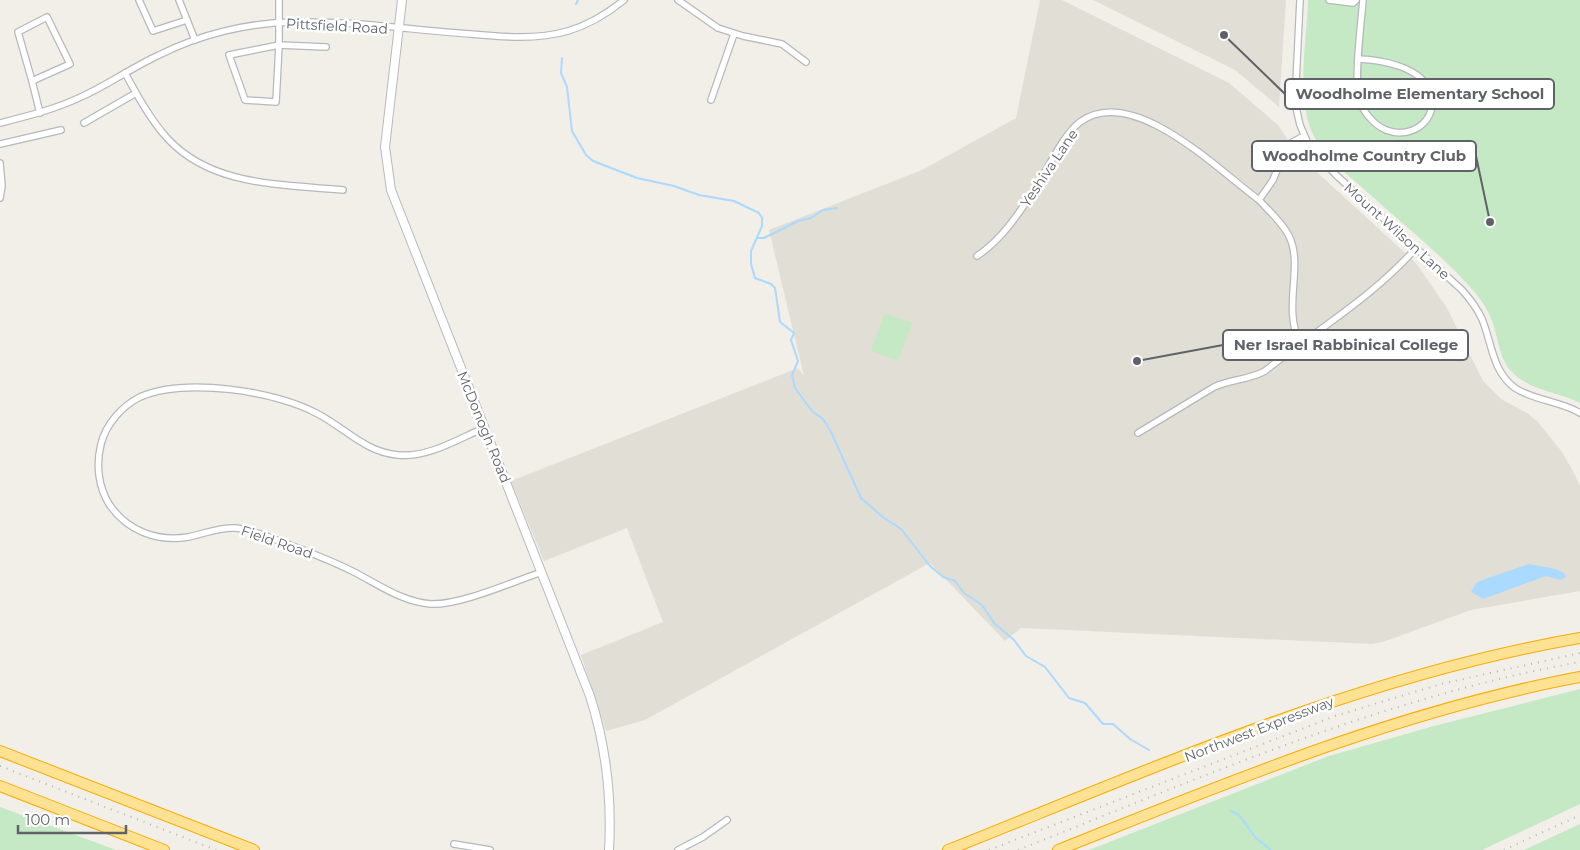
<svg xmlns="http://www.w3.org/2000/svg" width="1580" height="850" font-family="Montserrat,sans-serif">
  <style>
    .education { fill: #e1ded6 }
    .green { fill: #c5e8c5 }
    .water { fill: #aadaff }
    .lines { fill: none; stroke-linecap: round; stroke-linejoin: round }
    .stream { stroke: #aadaff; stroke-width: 2 }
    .street-casing { stroke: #b5b8bc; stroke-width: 8 }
    .secondary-casing { stroke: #b6babf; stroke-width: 10 }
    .highway-casing { stroke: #f9ab00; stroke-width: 12 }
    .street { stroke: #fff; stroke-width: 5.5 }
    .secondary { stroke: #fff; stroke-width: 8 }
    .highway { stroke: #fde293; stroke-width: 10 }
    .rail { stroke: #b6b7b8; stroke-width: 2; stroke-dasharray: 1 6; stroke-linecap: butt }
    .labels { text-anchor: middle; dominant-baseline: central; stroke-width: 5; stroke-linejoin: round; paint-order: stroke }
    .street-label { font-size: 14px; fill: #5f6368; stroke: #fff }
    .leader { fill: none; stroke: #5f6368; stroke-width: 2 }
    .callout-dot { fill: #5f6368; stroke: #fff; stroke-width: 2 }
    .callout { fill: #fff; stroke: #5f6368; stroke-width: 2 }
    .callout-label { font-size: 15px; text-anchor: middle; font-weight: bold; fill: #5f6368 }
  </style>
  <rect width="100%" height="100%" fill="#f1efe8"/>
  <g class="education">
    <path d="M1040 0H1062L1229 83 1278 125 1296 153 1416 263 1447 308 1483 381 1501 399 1527 413 1538 422 1562 452 1574 473 1580 486V591L1471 610 1383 642 1372 644 1021 628 1005 641 930 563 645 720 606 731 581 655 663 622 627 528 544 561 511 481 798 368 804 376 769 230 922 170 1016 118Z"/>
    <path d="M1093 0H1286L1279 107 1235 70Z"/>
  </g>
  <g class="green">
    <path d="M1308 0H1580V403C1557 391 1530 391 1512 372 1500 360 1499 342 1494 327 1490 312 1481 299 1471 288 1439 252 1400 222 1365 190 1346 173 1322 155 1312 132 1296 98 1307 37 1308 0Z"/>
    <path d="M885 313 912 323 898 361 871 351Z"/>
    <path d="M1262 341 1268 351 1251 362 1243 350Z"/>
    <path d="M1580 689V804L1482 850H1089L1329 756 1434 726Z"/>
    <path d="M0 807 116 850H0Z"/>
    <path d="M1580 824V850H1524Z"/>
  </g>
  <path class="water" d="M1529 564 1556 569 1564 573 1566 577 1561 580 1546 576 1483 599 1471 592 1476 583 1482 580Z"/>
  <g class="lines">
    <g class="stream">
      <path d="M576 4 578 0"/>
      <path d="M562 58 561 73 567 87 572 131 586 155 593 161 637 178 674 186 699 195 734 201 759 213 762 218V226L751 251V264L755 278 771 284 775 288 780 322 794 333 791 340 798 361 792 375 795 388 812 411 823 419 831 432 861 498 884 518 901 529 930 566 943 577 955 581 964 593 982 605 994 623 1014 640 1026 656 1045 667 1069 698 1085 703 1103 724H1113L1130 739 1149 750"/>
      <path d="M758 238H764L798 221 811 218 823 210 837 208"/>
      <path d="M1231 811 1239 815 1255 837 1271 850"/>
    </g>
    <defs>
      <g id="street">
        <path d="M139 0 153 31 187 20"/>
        <path d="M179 0 195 40"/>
        <path d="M279 0V45L229 55 245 100 276 102 279 45 326 47"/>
        <path d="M678 0 718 28 743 36 782 44 806 62"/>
        <path d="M1300 0 1295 103 1300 125 1309 146 1336 175 1462 290C1470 299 1477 308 1482 319 1492 343 1492 371 1515 388 1535 401 1560 401 1580 413"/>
        <path d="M1329 0 1353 3 1356 0"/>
        <path d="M1359 59C1381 60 1416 66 1428 87 1443 116 1414 141 1386 130 1374 125 1363 112 1359 99 1354 78 1361 24 1363 0"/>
        <path d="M125 73C137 95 150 119 167 138 212 187 282 184 343 190"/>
        <path d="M32 81 18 32 47 17 70 64 32 81 40 113"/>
        <path d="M711 100 734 34"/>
        <path d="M0 123C28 116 56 109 83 96 109 84 133 67 159 55 201 34 250 22 297 22 355 21 413 30 471 34 503 37 537 40 568 31 588 25 608 13 624 0"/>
        <path d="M84 123 136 93"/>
        <path d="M0 144 61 130"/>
        <path d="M0 163 2 186 0 198"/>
        <path d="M977 256C1004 238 1021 210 1038 184 1049 166 1064 134 1080 122 1133 83 1219 171 1259 200"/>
        <path d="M1300 343C1282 308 1304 266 1289 236 1282 222 1269 211 1259 200L1273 180 1287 145 1304 136"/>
        <path d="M484 428C458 439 428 458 398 455 365 452 345 428 318 414 277 391 184 377 140 397 122 406 106 424 101 444 96 464 98 486 109 504 127 531 157 542 188 537 204 534 219 527 235 528 245 529 254 532 263 535 293 546 324 557 352 571 378 584 402 602 431 604 461 605 512 582 542 572"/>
        <path d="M1138 433 1214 387C1231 379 1249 380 1265 371 1316 330 1373 297 1416 248"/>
        <path d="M454 844 490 850"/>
        <path d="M678 850 703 837 727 820"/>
      </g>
      <path id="secondary" d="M402 0 385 147 391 190 590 696C606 746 612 797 609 850"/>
      <g id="highway">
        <path d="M0 751 254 850"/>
        <path d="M0 786 164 850"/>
        <path d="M948 850C1154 768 1360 676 1580 638"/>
        <path d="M1058 850C1229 782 1398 711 1580 677"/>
      </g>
    </defs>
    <use href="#street" class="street-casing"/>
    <use href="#secondary" class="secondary-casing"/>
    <use href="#highway" class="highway-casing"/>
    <use href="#street" class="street"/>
    <use href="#secondary" class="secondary"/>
    <use href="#highway" class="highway"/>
    <g class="rail">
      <path d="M0 766 216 850"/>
      <path d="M989 850 1335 716 1441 684 1580 653"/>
      <path d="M1018 850C1202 777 1384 697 1580 662"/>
      <path d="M1504 850 1580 815"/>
    </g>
  </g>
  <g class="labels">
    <g class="street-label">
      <text transform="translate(337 26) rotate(3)">Pittsfield Road</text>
      <text transform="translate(1049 168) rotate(-56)">Yeshiva Lane</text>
      <text transform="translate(1397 231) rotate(42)">Mount Wilson Lane</text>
      <text transform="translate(484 427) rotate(68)">McDonogh Road</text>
      <text transform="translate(277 542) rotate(19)">Field Road</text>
      <text transform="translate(1259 729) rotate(-21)">Northwest Expressway</text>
    </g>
  </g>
  <path class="leader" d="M1224 35L1285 94M1490 222L1476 156M1137 361L1223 345"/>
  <g class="callout-dot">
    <circle cx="1224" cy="35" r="5"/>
    <circle cx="1490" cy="222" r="5"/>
    <circle cx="1137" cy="361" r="5"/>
  </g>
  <g class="callout">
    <rect x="1285" y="79" width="269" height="30" rx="5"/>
    <rect x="1252" y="141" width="224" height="30" rx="5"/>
    <rect x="1223" y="330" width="245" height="30" rx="5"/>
  </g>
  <g class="callout-label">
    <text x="1420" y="99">Woodholme Elementary School</text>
    <text x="1364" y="161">Woodholme Country Club</text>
    <text x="1346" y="350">Ner Israel Rabbinical College</text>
  </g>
  <path d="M18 825v8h108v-8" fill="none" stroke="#5f6368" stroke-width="2.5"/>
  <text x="25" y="825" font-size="15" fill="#5f6368" stroke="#ffffff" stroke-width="4" paint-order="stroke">100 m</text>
</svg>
